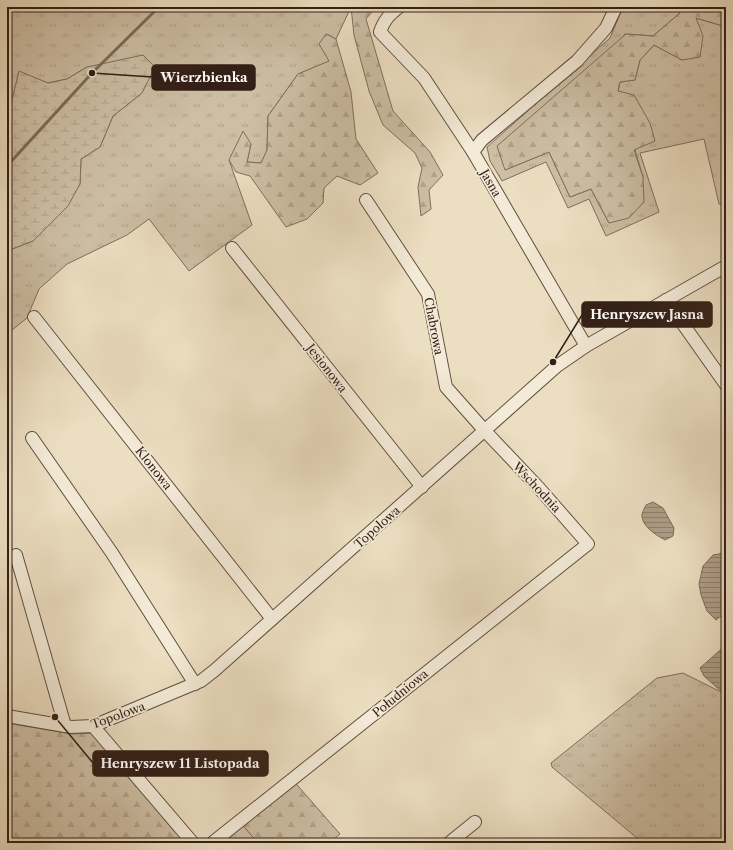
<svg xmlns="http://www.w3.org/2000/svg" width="733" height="850" font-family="'Libre Caslon Text',serif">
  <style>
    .grass { fill: url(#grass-tufts); stroke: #806e5e }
    .forest { fill: url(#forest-firs); stroke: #806e5e }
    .wetland { fill: url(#wetland-marsh); stroke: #806e5e }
    .water { fill: url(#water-rules); stroke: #7c6b5a }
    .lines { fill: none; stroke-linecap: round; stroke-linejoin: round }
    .stream { stroke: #7c6b5a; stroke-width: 3 }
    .minor-casing { stroke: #614f42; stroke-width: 14 }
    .minor { stroke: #f3ead7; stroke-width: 12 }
    .labels { text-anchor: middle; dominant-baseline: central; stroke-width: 3.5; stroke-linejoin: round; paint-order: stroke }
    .street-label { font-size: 12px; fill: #331f17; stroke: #f3ead7 }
    .leader { fill: none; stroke: #331f17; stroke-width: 1.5 }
    .callout-dot { fill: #331f17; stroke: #f3ead7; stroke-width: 1.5 }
    .callout { fill: #331f17; stroke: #331f17; stroke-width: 1.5 }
    .callout-label { font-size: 13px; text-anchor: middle; font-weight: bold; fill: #fff }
  </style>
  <defs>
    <pattern id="grass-tufts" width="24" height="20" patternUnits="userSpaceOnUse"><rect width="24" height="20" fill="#cdbea4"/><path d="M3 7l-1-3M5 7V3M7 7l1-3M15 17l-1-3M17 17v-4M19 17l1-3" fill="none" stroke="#b0a38c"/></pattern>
    <pattern id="forest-firs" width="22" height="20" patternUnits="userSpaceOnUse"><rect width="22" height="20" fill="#cdbea4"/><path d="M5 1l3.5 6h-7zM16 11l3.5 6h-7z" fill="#b0a38c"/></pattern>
    <pattern id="wetland-marsh" width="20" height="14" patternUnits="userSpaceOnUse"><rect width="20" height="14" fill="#cdbea4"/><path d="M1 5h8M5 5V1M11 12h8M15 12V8" fill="none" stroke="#b0a38c"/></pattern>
    <pattern id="water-rules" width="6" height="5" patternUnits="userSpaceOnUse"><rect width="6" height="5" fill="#ad9d87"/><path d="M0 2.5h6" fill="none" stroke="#8d7f6d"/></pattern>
  </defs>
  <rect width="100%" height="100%" fill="#ecdec1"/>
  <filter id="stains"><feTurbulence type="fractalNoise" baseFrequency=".005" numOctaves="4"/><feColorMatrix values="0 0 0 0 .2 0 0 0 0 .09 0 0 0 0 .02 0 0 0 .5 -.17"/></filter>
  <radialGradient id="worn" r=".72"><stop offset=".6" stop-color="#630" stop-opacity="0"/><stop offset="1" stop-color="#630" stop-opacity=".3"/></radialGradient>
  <g class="grass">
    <path d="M7 7H351L336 39 326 34 330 61 298 74 268 116 267 151 261 163 247 162 251 144 229 160 252 225 189 271 149 219 127 235 67 264 39 289 27 318 7 334V251L33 241 80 184 81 159 100 147 113 116 142 93 87 67 67 79 48 83 19 72 10 108 7 110Z"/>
    <path d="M623 7H676L680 13 653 36 625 34 505 170 549 152 570 197 591 189 609 223 643 177 618 92 620 82 635 80 640 60 654 45 682 60 696 18 723 26H726V205L719 204 704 139 640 153 659 212 606 236 589 199 568 208 546 162 502 181 490 161 487 147 610 38Z"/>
    <path d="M683 673 723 693 726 691V843H643L552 767 551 763 657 678Z"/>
    <path d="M240 822 258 843H215Z"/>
  </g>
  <g class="forest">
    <path d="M351 7H376L366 19 393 111 430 152 443 175 429 190 431 209 421 216 418 187 422 168 415 153 383 125 369 91 354 35Z"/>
    <path d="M676 7H726V26H723L696 18 703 36 700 57 682 60 654 45 640 60 635 80 620 82 618 91 634 95 650 123 655 141 634 150 643 177 644 202 629 218 609 223 591 189 570 197 549 152 505 170 497 146 626 34 653 36 680 13Z"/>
    <path d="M326 34 336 39 351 92 356 139 378 173 360 185 337 176 324 188 323 203 307 219 286 227 250 176 236 172 229 160 243 131 251 144 247 162 261 163 267 150 268 116 298 74 329 61 319 44Z"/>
    <path d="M7 723 72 734 92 733 185 843H7Z"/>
    <path d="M291 778 340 834 329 843H258L240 822Z"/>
  </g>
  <path class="wetland" d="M143 55 155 67 142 93 113 116 100 147 81 159 80 184 68 206 33 241 7 251V110L10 108 19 71 48 83 67 79 87 67Z"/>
  <g class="water">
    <path d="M653 502 663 508 674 528 673 536 665 540C656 535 641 526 642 514 643 511 645 507 646 505Z"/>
    <path d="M724 553 726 556V612L716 620 707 611 701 595 699 584 703 566 713 555Z"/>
    <path d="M726 645V691L723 693 704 676 700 668Z"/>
  </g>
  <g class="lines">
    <path class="stream" d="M7 166 92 73 159 7"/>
    <defs>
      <g id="minor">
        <path d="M399 7C389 15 384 20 380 32L424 78 473 152 586 346"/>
        <path d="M473 152 482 140 577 61 606 28 616 7"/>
        <path d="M232 248 422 487"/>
        <path d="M666 300 726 385"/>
        <path d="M34 317 272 619"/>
        <path d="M32 438 112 553 195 684"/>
        <path d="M16 555 65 726"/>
        <path d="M7 716 71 727 93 726 201 681 215 670 557 366 586 346 726 266"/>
        <path d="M93 726 193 843"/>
        <path d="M212 843 588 544 539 488 485 431 446 387 428 294 366 200"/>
        <path d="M449 843 475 822"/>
      </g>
    </defs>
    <use href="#minor" class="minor-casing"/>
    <use href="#minor" class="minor"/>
  </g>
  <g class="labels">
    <g class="street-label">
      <text transform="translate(491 183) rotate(60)">Jasna</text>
      <text transform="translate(434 326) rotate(79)">Chabrowa</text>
      <text transform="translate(327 368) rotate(52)">Jesionowa</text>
      <text transform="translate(154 468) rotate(52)">Klonowa</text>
      <text transform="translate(537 487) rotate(47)">Wschodnia</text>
      <text transform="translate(377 527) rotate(-42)">Topolowa</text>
      <text transform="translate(400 693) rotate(-39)">Południowa</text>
      <text transform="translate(118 715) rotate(-20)">Topolowa</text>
    </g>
  </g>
  <path class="leader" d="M92 73L152 77M553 362L582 315M55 717L93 763"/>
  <g class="callout-dot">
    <circle cx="92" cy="73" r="4"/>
    <circle cx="553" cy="362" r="4"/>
    <circle cx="55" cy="717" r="4"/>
  </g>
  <g class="callout">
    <rect x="152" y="65" width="103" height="25" rx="4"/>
    <rect x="582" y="302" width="130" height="25" rx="4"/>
    <rect x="93" y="751" width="175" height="25" rx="4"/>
  </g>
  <g class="callout-label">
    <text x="204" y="82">Wierzbienka</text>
    <text x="647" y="319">Henryszew Jasna</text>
    <text x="180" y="768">Henryszew 11 Listopada</text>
  </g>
  <rect width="733" height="850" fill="none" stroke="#ecdec1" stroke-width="24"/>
  <rect x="8" y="8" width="717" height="834" fill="none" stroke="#331f17" stroke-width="2"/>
  <rect x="12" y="12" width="709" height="826" fill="none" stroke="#331f17"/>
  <rect width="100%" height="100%" filter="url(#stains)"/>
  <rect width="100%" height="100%" fill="url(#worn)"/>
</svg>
